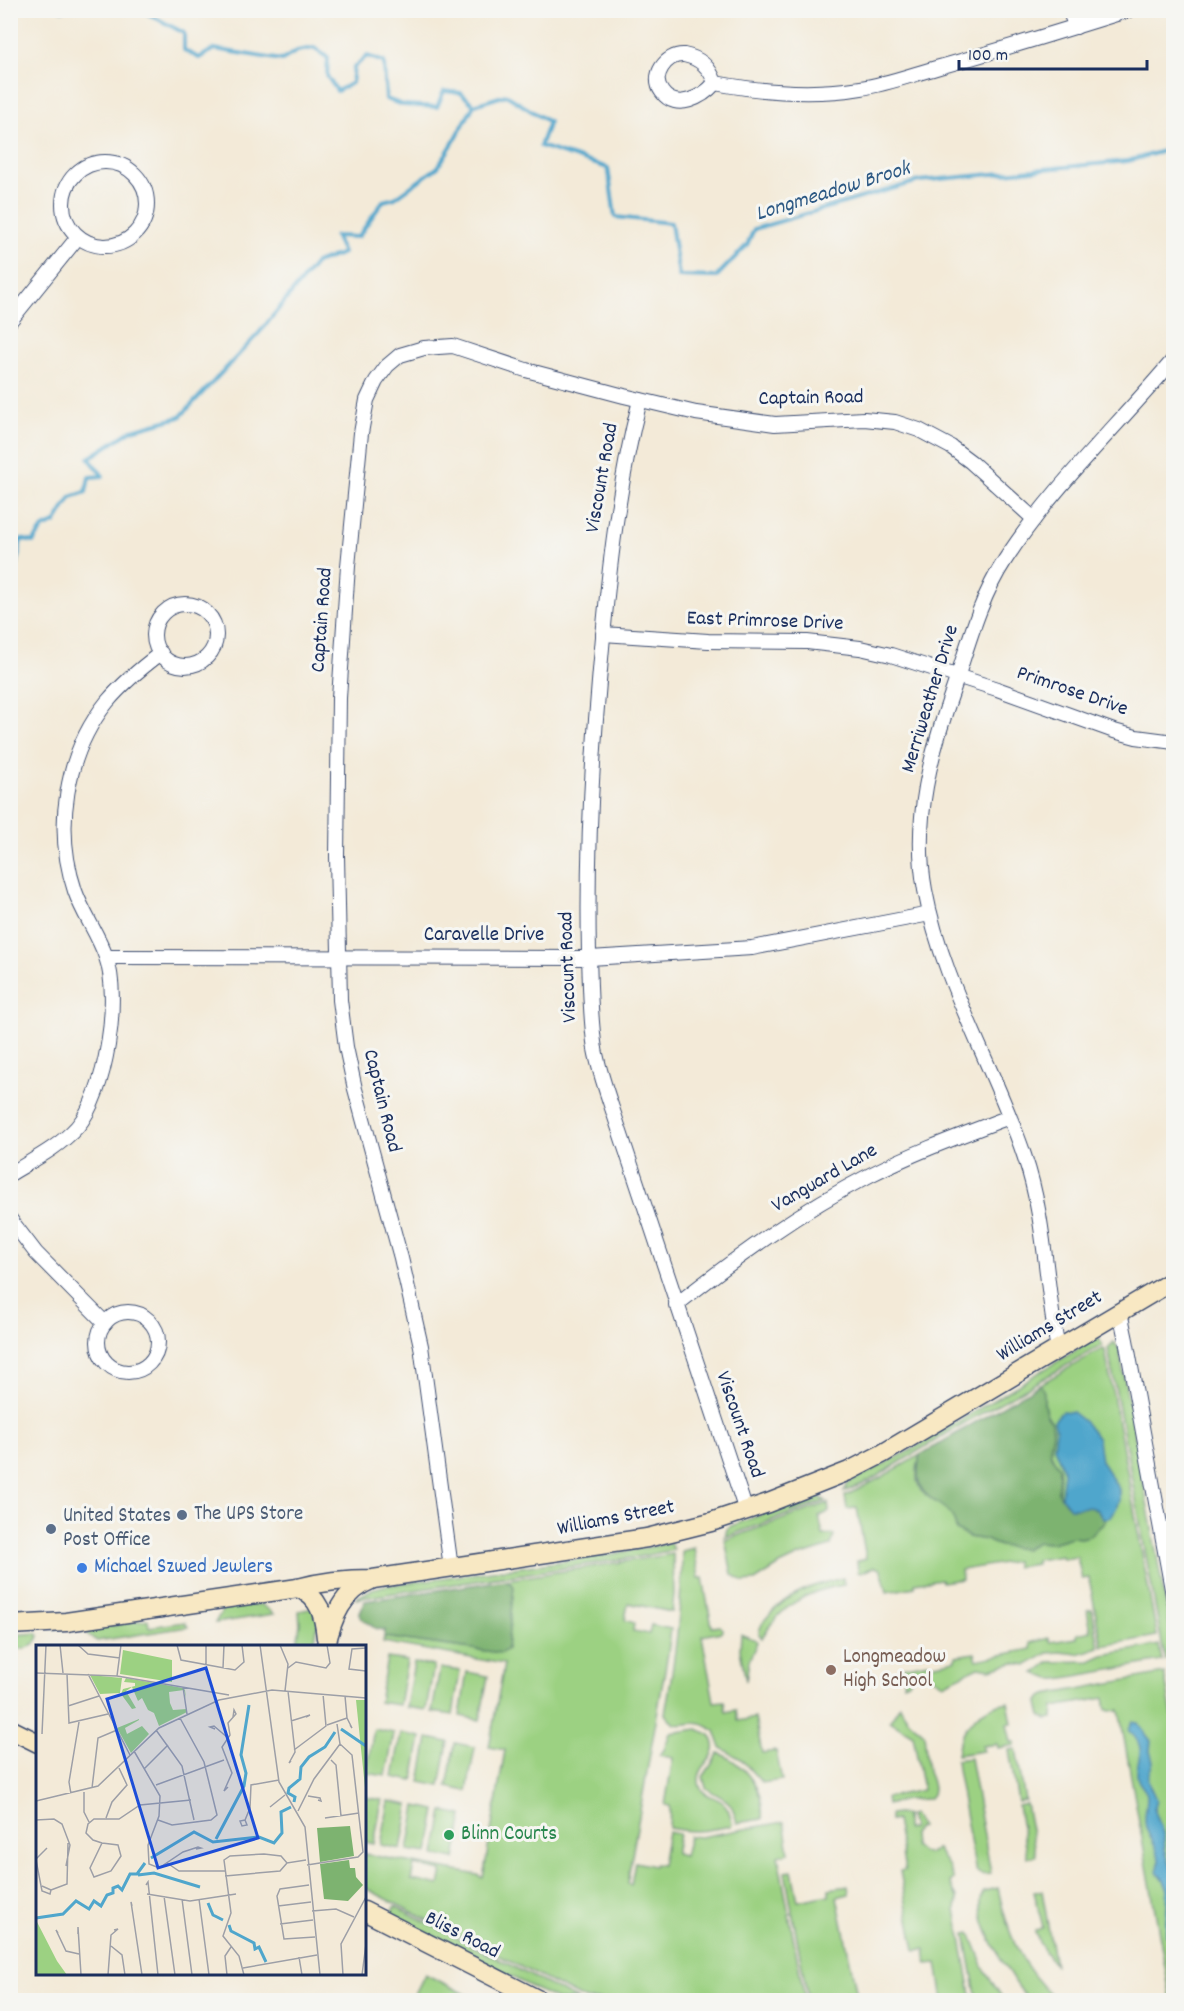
<svg xmlns="http://www.w3.org/2000/svg" width="1184" height="2011" font-family="Dekko,sans-serif">
  <style>
    .green { fill: #9cd182; stroke: #5c8070; stroke-width: 1.5; fill-rule: evenodd }
    .forest { fill: #7db370; stroke: #4c7167; stroke-width: 1.5 }
    .water { fill: #4fa6cc; stroke: #356a95; stroke-width: 1.5 }
    .lines { fill: none; stroke-linecap: round; stroke-linejoin: round }
    .stream { stroke: #4fa6cc; stroke-width: 4 }
    .street-casing { stroke: #3b4b70; stroke-width: 16 }
    .secondary-casing { stroke: #3b4b70; stroke-width: 21 }
    .street { stroke: #fff; stroke-width: 14 }
    .secondary { stroke: #f8e8c3; stroke-width: 18 }
    .service-dot { fill: #5c6f8a; stroke: #f6f6f2; stroke-width: 2 }
    .shop-dot { fill: #3f7fe0; stroke: #f6f6f2; stroke-width: 2 }
    .education-dot { fill: #8d6e63; stroke: #f6f6f2; stroke-width: 2 }
    .leisure-dot { fill: #2e9e5b; stroke: #f6f6f2; stroke-width: 2 }
    .labels { text-anchor: middle; dominant-baseline: central; stroke-width: 6; stroke-linejoin: round; paint-order: stroke }
    .street-label { font-size: 21px; fill: #1b2f5e; stroke: #f6f6f2 }
    .service-label { font-size: 21px; fill: #4e5e75; stroke: #f6f6f2; text-anchor: start }
    .shop-label { font-size: 21px; fill: #366cbe; stroke: #f6f6f2; text-anchor: start }
    .education-label { font-size: 21px; fill: #785e54; stroke: #f6f6f2; text-anchor: start }
    .leisure-label { font-size: 21px; fill: #27864d; stroke: #f6f6f2; text-anchor: start }
    .water-label { font-size: 22px; font-style: italic; fill: #2d5984; stroke: #f6f6f2 }
    .inset-river { fill: none; stroke: #4fa6cc; stroke-width: 3 }
    .inset-road { fill: none; stroke: #9d9fa7; stroke-width: 1.5 }
    .view { fill: #1d4ed8; fill-opacity: 0.15; stroke: #1d4ed8; stroke-width: 3 }
    .inset-edge { fill: none; stroke: #1b2f5e; stroke-width: 3 }
  </style>
  <rect width="100%" height="100%" fill="#f6f6f2"/>
  <filter id="ink" filterUnits="userSpaceOnUse"><feTurbulence type="fractalNoise" baseFrequency=".0167" numOctaves="2"/><feDisplacementMap in="SourceGraphic" scale="12" xChannelSelector="R" yChannelSelector="G"/><feConvolveMatrix kernelMatrix="1 2 1 2 8 2 1 2 1" color-interpolation-filters="sRGB"/></filter>
  <filter id="wash" filterUnits="userSpaceOnUse"><feTurbulence type="fractalNoise" baseFrequency=".008" numOctaves="4" result="noise"/><feDisplacementMap in="SourceGraphic" scale="24" xChannelSelector="R" yChannelSelector="G"/><feGaussianBlur stdDeviation="1.35" result="paint"/><feColorMatrix in="noise" values="0 0 0 0 0 0 0 0 0 0 0 0 0 0 0 0 0 1.4 0 .05"/><feComposite in="paint" operator="in"/></filter>
  <g filter="url(#wash)">
    <rect width="100%" height="100%" fill="#f3ead8"/>
    <g class="green">
      <path d="M1098 1337 1102 1344 1101 1346 961 1425 869 1481 844 1492 847 1485 852 1481 909 1451Z"/>
      <path d="M1114 1342 1119 1349 1173 1644 1172 1655 1165 1660 1108 1348Z"/>
      <path d="M1102 1349 1105 1350 1157 1636 1102 1646 1089 1578 1082 1579 1077 1557 1063 1559 1062 1556 1036 1560V1564L1016 1567 1015 1561 961 1570 962 1579 942 1582 941 1579 915 1583V1587L887 1592 881 1569 874 1567 861 1573 858 1572 857 1561 866 1558 857 1508 847 1509 845 1496 878 1479 920 1455 917 1469V1481L921 1491 948 1511 969 1537 986 1540 1000 1546 1037 1542 1051 1543 1072 1537 1081 1538 1089 1536 1102 1525C1090 1519 1071 1512 1062 1501 1055 1491 1062 1480 1059 1469 1057 1463 1052 1459 1051 1452 1050 1445 1053 1440 1053 1433 1054 1424 1049 1420 1046 1412 1043 1402 1045 1394 1040 1384Z"/>
      <path d="M811 1496H818L826 1501 725 1537 727 1529 731 1526Z"/>
      <path d="M828 1503 829 1512 819 1516 823 1535H834L831 1546 799 1556 780 1565 755 1581 743 1582 732 1574 725 1540Z"/>
      <path d="M670 1543 674 1550 637 1557 355 1599 372 1589 383 1586 608 1555Z"/>
      <path d="M694 1548 699 1578H703L712 1627 720 1626 723 1629 721 1632 702 1636 714 1702 724 1701 726 1712 736 1710 738 1721 755 1718 762 1753 776 1751 782 1780 762 1783 741 1759 721 1748 715 1731C710 1728 706 1725 701 1724 684 1720 678 1733 665 1714 675 1660 682 1606 682 1551Z"/>
      <path d="M673 1554 674 1595 672 1612 628 1603 625 1620 634 1623 633 1631 649 1634 651 1625 671 1629 668 1653 627 1884 631 1885 635 1862 654 1866 655 1864 662 1865 668 1832 679 1834 675 1854 684 1856 689 1836 700 1837 784 1822 789 1853 778 1856 805 2000H586L365 1888 364 1854 478 1875 483 1878 505 1750 489 1747 504 1664 383 1642 384 1637 501 1653 511 1582 505 1580ZM414 1865 442 1871 439 1885 411 1880Z"/>
      <path d="M843 1578 844 1585C809 1590 780 1605 762 1638L759 1634C759 1626 764 1620 770 1614 790 1592 815 1584 843 1578Z"/>
      <path d="M261 1604 274 1614 215 1623 223 1609Z"/>
      <path d="M313 1608 318 1623 314 1646H297L300 1624 299 1611Z"/>
      <path d="M1092 1609 1099 1647 1078 1654 1060 1652 1048 1653 1027 1665 1014 1663 990 1669 979 1667 943 1684 926 1673 912 1677 909 1682 904 1684 902 1667 928 1662 930 1665 956 1660V1656L975 1653 977 1660 1031 1649 1030 1643 1049 1638 1050 1642 1077 1638V1634L1091 1631 1087 1610Z"/>
      <path d="M148 1620 149 1627 185 1622 188 1627 97 1641 92 1638 83 1630Z"/>
      <path d="M37 1633 39 1636C34 1650 25 1648 11 1649V1635Z"/>
      <path d="M741 1634 756 1640 757 1642 749 1661 746 1681 740 1650Z"/>
      <path d="M1159 1645 1162 1661 1059 1679H1050L1035 1673 1049 1662 1090 1661 1103 1655Z"/>
      <path d="M387 1658 407 1661 399 1705 379 1702Z"/>
      <path d="M414 1663 434 1666 426 1710 406 1707Z"/>
      <path d="M440 1668 460 1671 453 1715 432 1712Z"/>
      <path d="M467 1672 488 1676 480 1720 460 1716Z"/>
      <path d="M1164 1673 1174 1725 1173 2000H1171L1119 1710 1109 1711 1106 1709 1104 1698 1054 1707 1053 1718 1047 1719 1041 1716 1038 1703 1042 1697 1046 1695Z"/>
      <path d="M1008 1702 1012 1723 1007 1724 1011 1742H1015V1745L998 1748 997 1744 982 1746 983 1751 957 1755C960 1726 979 1707 1008 1702Z"/>
      <path d="M900 1705C904 1718 914 1724 924 1733L928 1772C932 1781 936 1791 929 1799L905 1800 887 1805 886 1797 923 1790 913 1735 890 1721Z"/>
      <path d="M374 1729 394 1733 386 1776 366 1773Z"/>
      <path d="M698 1729 710 1735C725 1758 697 1762 699 1782 700 1796 713 1795 722 1802 729 1807 730 1815 732 1823L731 1826C704 1831 695 1833 669 1828L670 1806 665 1805 673 1758 659 1755 664 1750 670 1733Z"/>
      <path d="M401 1733 421 1737 413 1781 393 1777Z"/>
      <path d="M428 1738 448 1742 440 1786 420 1782Z"/>
      <path d="M455 1743 475 1747 467 1791 447 1787Z"/>
      <path d="M1016 1749 1025 1800 1018 1802 1009 1750Z"/>
      <path d="M719 1753C745 1764 765 1790 762 1819L737 1823C731 1796 725 1801 706 1788L703 1777Z"/>
      <path d="M970 1758 991 1874C984 1875 978 1876 975 1868L957 1769 956 1760Z"/>
      <path d="M364 1797 382 1800 374 1844 365 1842Z"/>
      <path d="M389 1801 409 1805 401 1849 381 1845Z"/>
      <path d="M1026 1804 1036 1856 1027 1857 1018 1806Z"/>
      <path d="M416 1806 436 1810 428 1853 408 1850Z"/>
      <path d="M443 1811 463 1815 455 1859 435 1855Z"/>
      <path d="M898 1814 906 1815V1829L912 1828 909 1815 913 1814 921 1827 918 1828 913 1834 914 1846 922 1853 929 1854 937 1849 947 1864 954 1879 950 1882 957 1898 956 1910 972 2000H943L937 1963 927 1964 925 1949 915 1950 900 1871 905 1870 896 1820 890 1821V1815Z"/>
      <path d="M792 1871 798 1901 829 1895V1889L848 1886 849 1894 837 1897 858 2000H808L785 1872Z"/>
      <path d="M998 1888C1008 1935 1020 1967 1057 2000H1029C1013 1983 969 1914 984 1891Z"/>
      <path d="M1042 1891 1055 1966 1040 1944 1035 1933V1931L1043 1927 1034 1892Z"/>
      <path d="M395 1906 578 2000H557L390 1915Z"/>
      <path d="M970 1933 986 1973 1004 2000H977L965 1934Z"/>
      <path d="M425 1974 478 2000H412Z"/>
    </g>
    <g class="forest">
      <path d="M1040 1384 1044 1392V1403L1046 1414 1052 1422 1053 1433 1050 1448 1051 1456 1059 1467 1058 1492 1066 1504 1075 1508C1086 1506 1098 1505 1102 1517L1106 1519 1102 1525 1089 1536 1081 1538 1072 1537 1051 1543 1037 1542 1025 1549 1000 1546 986 1540 969 1537 956 1530C952 1491 908 1513 920 1455Z"/>
      <path d="M505 1580 511 1582 514 1587 507 1649 501 1653 384 1637 385 1630 376 1629 361 1618 360 1612 365 1601Z"/>
    </g>
    <g class="water">
      <path d="M1062 1411 1072 1412 1086 1423 1098 1439 1101 1461 1119 1489V1500L1116 1509 1110 1517 1106 1519 1102 1517C1095 1502 1084 1509 1070 1508L1061 1497 1064 1472 1054 1447 1056 1431 1054 1421Z"/>
      <path d="M1133 1721 1137 1722 1151 1741 1150 1751 1153 1762C1144 1787 1147 1776 1156 1800L1154 1808 1164 1836 1165 1849 1173 1873V1948L1172 1940 1166 1935C1164 1918 1171 1899 1165 1883 1163 1879 1159 1875 1157 1871 1164 1855 1151 1842 1146 1828 1143 1817 1147 1807 1147 1796 1147 1790 1140 1786 1138 1780 1132 1761 1152 1751 1128 1730Z"/>
    </g>
    <g class="lines">
      <g class="stream">
        <path d="M61 10H63"/>
        <path d="M141 10 184 33V50L199 58 214 49 282 60 297 51 314 48 328 58 327 76 337 91 352 83 354 67 367 56 384 62 386 99 403 105 437 107 444 91 461 93 474 105 506 95 549 122 540 146 608 168 615 217 671 223 679 276 716 277 747 245 754 229 919 181 1128 161 1174 148"/>
        <path d="M10 563 17 565 21 539 33 542 43 528 55 523 71 497 86 492 89 477 103 476 89 458 132 430 180 417 259 333 316 263 343 253 335 236 358 237 383 201 395 198 438 167 456 138 474 105"/>
      </g>
    </g>
  </g>
  <g filter="url(#ink)">
    <g class="lines">
      <defs>
        <g id="street">
          <path d="M1069 10 1076 27"/>
          <path d="M684 55C700 58 710 67 715 83 703 97 676 112 662 92 650 76 666 54 684 55Z"/>
          <path d="M715 83C763 92 812 96 861 88 887 84 911 75 936 68 1001 50 1065 30 1129 10"/>
          <circle cx="105" cy="204" r="42"/>
          <path d="M10 321 78 237"/>
          <path d="M640 400C616 493 607 587 599 682 591 773 587 863 589 954 590 986 590 1017 595 1049 599 1071 607 1093 614 1114L746 1511"/>
          <circle cx="185" cy="635" r="31"/>
          <path d="M603 634 708 641 807 642 860 648 891 655 997 689 1114 731 1136 737 1174 742"/>
          <path d="M106 957 590 958 752 948 930 914"/>
          <path d="M10 1174C33 1160 59 1147 77 1127 106 1094 121 998 106 957 98 934 83 914 75 891 54 829 65 754 107 702 123 683 141 668 161 653"/>
          <path d="M10 1219 36 1253 105 1323"/>
          <path d="M676 1305C738 1256 800 1211 870 1175 915 1152 962 1135 1009 1117"/>
          <path d="M1120 1312 1126 1340 1174 1600"/>
          <circle cx="128" cy="1342" r="30"/>
          <path d="M1058 1349C1045 1284 1046 1218 1024 1155 994 1066 942 983 925 890 912 820 931 752 954 687 968 645 980 598 1005 560 1052 487 1118 426 1174 359"/>
          <path d="M451 1568 421 1346 401 1258 355 1089 346 1047 340 1000 337 856 339 698 348 566 361 433 367 400 376 381 387 366 400 355 424 348 453 346 526 370 624 396 696 413 775 424 864 419 895 422 919 430 951 447 971 462 1034 519"/>
        </g>
        <g id="secondary">
          <path d="M298 1588C320 1597 324 1616 326 1638"/>
          <path d="M10 1625 66 1622 298 1588C323 1581 348 1579 373 1579L647 1538 711 1522 768 1503 849 1471 882 1454 1174 1280"/>
          <path d="M326 1646C332 1618 343 1591 371 1580"/>
          <path d="M10 1729 38 1743"/>
          <path d="M364 1911 539 2000"/>
        </g>
      </defs>
      <use href="#street" class="street-casing"/>
      <use href="#secondary" class="secondary-casing"/>
      <use href="#street" class="street"/>
      <use href="#secondary" class="secondary"/>
    </g>
  </g>
  <g class="service-dot">
    <circle cx="182" cy="1515" r="6"/>
    <circle cx="51" cy="1529" r="6"/>
  </g>
  <circle class="shop-dot" cx="82" cy="1568" r="6"/>
  <circle class="education-dot" cx="831" cy="1670" r="6"/>
  <circle class="leisure-dot" cx="449" cy="1835" r="6"/>
  <g class="labels">
    <g class="street-label">
      <text transform="translate(811 399) rotate(-1)">Captain Road</text>
      <text transform="translate(603 478) rotate(-80)">Viscount Road</text>
      <text transform="translate(323 620) rotate(-86)">Captain Road</text>
      <text transform="translate(765 622) rotate(2)">East Primrose Drive</text>
      <text transform="translate(1072 692) rotate(19)">Primrose Drive</text>
      <text transform="translate(931 699) rotate(-73)">Merriweather Drive</text>
      <text x="484" y="936">Caravelle Drive</text>
      <text transform="translate(569 967) rotate(-92)">Viscount Road</text>
      <text transform="translate(381 1101) rotate(76)">Captain Road</text>
      <text transform="translate(825 1179) rotate(-30)">Vanguard Lane</text>
      <text transform="translate(1050 1327) rotate(-31)">Williams Street</text>
      <text transform="translate(739 1425) rotate(71)">Viscount Road</text>
      <text transform="translate(616 1519) rotate(-11)">Williams Street</text>
      <text transform="translate(462 1936) rotate(27)">Bliss Road</text>
    </g>
    <g class="service-label">
      <text x="194" y="1515">The UPS Store</text>
      <text x="63" y="1517">United States<tspan x="63" dy="24">Post Office</tspan></text>
    </g>
    <g class="shop-label">
      <text x="94" y="1568">Michael Szwed Jewlers</text>
    </g>
    <g class="education-label">
      <text x="843" y="1658">Longmeadow<tspan x="843" dy="24">High School</tspan></text>
    </g>
    <g class="leisure-label">
      <text x="461" y="1835">Blinn Courts</text>
    </g>
    <g class="water-label">
      <text transform="translate(833 192) rotate(-17)">Longmeadow Brook</text>
    </g>
  </g>
  <g transform="translate(36 1645)">
    <rect width="330" height="330" fill="#f3ead8"/>
    <path d="M87 5 136 15V37L84 29ZM54 30 86 33 84 48 64 49ZM90 33 147 43 149 45 150 54 148 45 133 47 134 58 137 65 151 64V67L123 81 118 68 112 65 106 53 102 56 96 42 90 46 100 63 96 64 85 49 87 44 99 41V38L88 37ZM320 55H330V152ZM103 74V75L89 83 91 89 106 81 113 89 95 108 81 83ZM0 275 21 316 31 330H0Z" fill="#9cd182"/>
    <path d="M314 181 318 211 284 217 281 183ZM313 215 314 223H319L320 232 327 240 312 256 288 254 284 219Z" fill="#7db370"/>
    <path class="inset-river" d="M305 84 330 101M258 157 259 152 252 148 253 143 264 134 265 122 273 112 289 102 299 87M180 194 208 141 210 128 205 110 213 60M115 213 158 187 177 197 223 192 238 198 246 188 245 167 255 162M102 230 118 228 164 242M172 258 177 270 187 275M0 273 27 269 40 256 53 264 58 256 65 261 71 250 77 248V243L82 241 86 245 94 229H101L109 218M193 280 195 286 218 298 219 304 223 302 230 317"/>
    <path class="inset-road" d="M24 0 27 28M42 0 52 9 84 13M141 0 145 15 199 25 208 17 206 0M224 0 243 137 269 182 284 330M244 0 252 19 249 46M330 3 316 4 313 24 330 26M170 20V0M187 23 188 0M252 23 260 17 290 23 294 18 291 0M0 28 81 31 193 50M31 29 33 78 72 69M52 29 94 110M81 31 85 0M147 42 151 69M252 46 259 107 253 118 255 116M309 51 311 73 316 83 314 80M32 61 63 51M255 76 274 70 270 72M291 80 311 73M179 84 174 82 178 81 192 93M120 85 146 121 158 175M6 89 10 0M258 105 290 81 287 49M98 106 124 151 123 171 112 200 113 219 123 223 147 207 162 202 165 203 160 204M295 115 300 120 305 171M108 124 132 100M120 140 188 115M192 142 188 146 196 128 186 102 194 90 192 78 200 69 198 65 197 72M56 143 62 93 81 85M48 147V167L53 177M35 149 33 137 43 77M272 151 284 153 285 156 282 155M0 156 62 141 123 83 183 55 236 45 330 53M234 162 249 150M262 166 278 134 304 99M70 173 76 157 91 140 83 123M292 173H289L323 168M0 175 18 174 26 179 34 200 30 221M122 175 136 180 175 175 181 170 168 117 144 73M209 175 211 180 206 181 204 176 209 175 214 163 215 140 243 135M66 198 57 195 50 188 52 179 58 174H83L104 160 155 155M66 198 82 200 85 211 75 226 58 232 54 223ZM0 214 11 203 8 206M0 215 6 246 14 249 15 245 6 241M131 218 143 226H189M271 220 322 212 327 207 316 110 304 99 301 79M189 231 244 226 251 218M110 240 112 237 122 330M273 240 244 244 241 251 248 294 279 292M15 245 31 239 32 198M111 249 154 256 200 249M128 251 139 330M146 254 156 330M163 254 173 330M96 261 95 257 106 330M242 261 275 257M276 266 300 264 318 272M244 279 277 275M22 288 20 285 30 306 43 309M42 289V282L45 330M75 301 86 310 89 330M263 312 266 330M207 323 281 310M72 330 75 290 82 284 78 285M191 330 189 311 195 302M208 330 203 311 187 291 195 268 188 215 194 211 228 209 245 211 251 218 270 215M307 330 305 299 330 252M326 330 330 299"/>
    <path class="view" d="M170 23 222 193 122 223 71 54Z"/>
    <rect width="330" height="330" class="inset-edge"/>
  </g>
  <rect width="1184" height="2011" fill="none" stroke="#f6f6f2" stroke-width="36"/>
  <path d="M959 60v9h188v-9" fill="none" stroke="#1b2f5e" stroke-width="3"/>
  <text x="968" y="60" font-size="18" fill="#1b2f5e" stroke="#f6f6f2" stroke-width="4.5" paint-order="stroke">100 m</text>
</svg>
